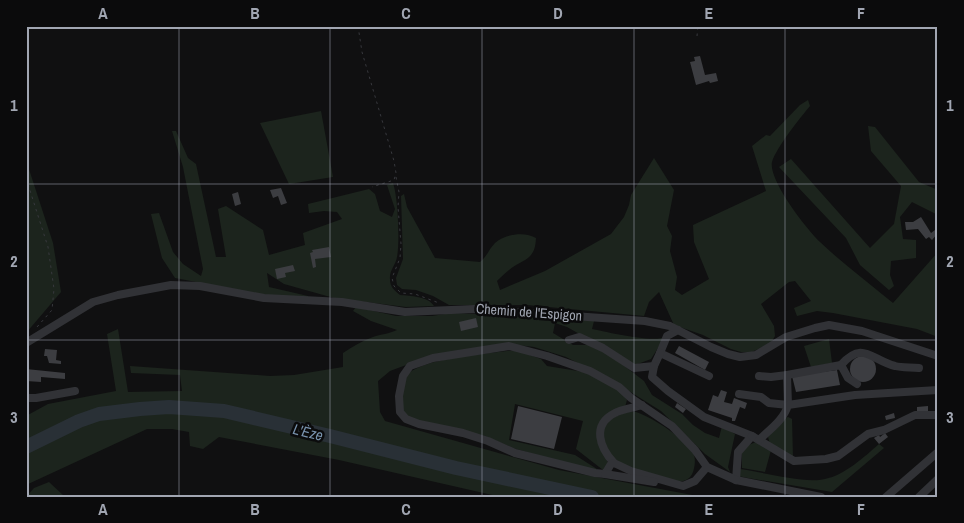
<svg xmlns="http://www.w3.org/2000/svg" width="964" height="523" font-family="'Archivo Narrow',sans-serif">
  <style>
    .green { fill: #1c241d }
    .lines { fill: none; stroke-linecap: round; stroke-linejoin: round }
    .river { stroke: #293036; stroke-width: 14 }
    .building { fill: #3c3d41 }
    .path { stroke: #37383d; stroke-width: 1; stroke-dasharray: 2.5 4; stroke-linecap: butt }
    .minor { stroke: #313236; stroke-width: 8 }
    .grid { fill: none; stroke: #a1a6b2; stroke-width: 1; stroke-opacity: 0.55 }
    .labels { text-anchor: middle; dominant-baseline: central; stroke-width: 5; stroke-linejoin: round; paint-order: stroke }
    .street-label { font-size: 14px; fill: #a1a6b2; stroke: #0b0b0c }
    .water-label { font-size: 15px; font-style: italic; fill: #7892ad; stroke: #0b0b0c }
    .neatline { fill: none; stroke: #a1a6b2; stroke-width: 2 }
    .grid-label { font-size: 16px; text-anchor: middle; font-weight: bold; fill: #a1a6b2 }
  </style>
  <rect width="100%" height="100%" fill="#101011"/>
  <g class="green">
    <path d="M808 100 810 106C800 118 776 148 772 162 768 180 807 230 820 242 843 264 869 283 893 303L938 252V337L917 329 833 313 817 311 797 316 794 308 811 301 795 281 789 282 761 304 774 326 775 336 771 343 752 352H741L731 349 703 335 674 325 659 292 649 302 644 316 527 305H449L433 296 416 290 402 289 397 285 396 278 403 259 401 196 404 194 407 207 435 258 480 262C488 255 489 249 495 243 505 234 525 231 536 238 535 261 524 258 509 270 505 273 501 277 497 281L500 290 545 271 611 234 624 217 629 205 631 195 654 158 674 190 667 226 672 236 670 251 677 277 675 290 682 295 709 279 694 242 693 225 766 191 752 146 766 135 770 136 800 105Z"/>
    <path d="M321 111 333 177 289 184 260 123Z"/>
    <path d="M868 126 875 127 919 182 938 190V215L912 202 900 217 903 239 916 240V258L891 261 890 275 894 286 889 290 860 265 846 238 779 167 791 159 870 248 894 224 901 186 871 151Z"/>
    <path d="M172 131H176L188 158 196 164 216 257H226L218 209 226 206 263 230 269 255 305 245 303 233 342 219 337 212 324 211 309 213 308 204 369 189 375 194 380 211 392 217 395 209 387 185 393 183C398 197 400 242 397 257 396 264 389 271 390 279 390 287 394 290 400 295 410 296 428 296 434 306L406 307 334 298 284 284 267 273 269 287 308 296V299L265 295 175 278 162 258 151 214 159 213 173 252 183 264 201 276 203 269 183 167Z"/>
    <path d="M26 160 53 243 61 292 26 333Z"/>
    <path d="M356 307 396 316H432L451 313 547 317 594 321 592 329C607 332 653 343 665 337L651 359 635 365 567 327 555 323 553 333 573 345H593L610 355 644 381 652 395 682 414 693 425 705 433 719 438 722 426 735 434 728 467 730 472 705 454 661 411 608 378 566 357 534 347 509 344 433 355 390 371 378 381 380 412 385 421 559 470 703 497H501L339 460 219 437 203 449 190 446 189 432 172 429H147L26 485V416L48 404 116 391 107 334 118 329 128 392 182 391 180 375 131 373 130 366 270 376 294 375 343 367V353C352 347 362 341 373 337 381 334 389 334 397 330L371 321 353 311Z"/>
    <path d="M829 339 832 363 811 367 804 346Z"/>
    <path d="M516 350 541 359 547 366 584 372 601 379 621 392 627 400 625 407 600 422C593 441 604 446 608 464L603 470 576 449 583 421 515 404 509 440 575 455 600 471 568 464 513 448 485 436 417 422 407 417 401 409C402 399 402 386 405 378 414 358 494 353 516 350Z"/>
    <path d="M632 411C648 414 685 438 693 453 696 458 695 466 693 472 690 479 686 481 678 482L625 466 609 455 602 433C608 418 617 415 632 411Z"/>
    <path d="M788 417 792 419 793 459 770 444 768 437 785 418Z"/>
    <path d="M756 442 771 450 765 472 742 468V451L746 446Z"/>
    <path d="M879 444 884 448 832 492 748 478 738 476 740 469C762 472 805 484 825 479 845 475 864 457 879 444Z"/>
    <path d="M49 482 65 497H26L34 488Z"/>
  </g>
  <g class="lines">
    <path class="river" d="M26 447 79 421 99 414 140 409 169 407 224 411 330 436 456 468 592 497"/>
  </g>
  <g class="building">
    <path d="M700 56 705 75 716 73 718 81 710 83 709 81 696 85 690 62 695 61 694 57Z"/>
    <path d="M281 188 287 203 281 205 278 196 273 198 270 190Z"/>
    <path d="M238 192 241 204 235 206 232 194Z"/>
    <path d="M921 217 931 233 935 230 938 233 932 240 929 237 926 239 918 229 906 230 905 222H913Z"/>
    <path d="M329 247 331 257 315 259 316 267 313 268 310 253 313 252 312 250Z"/>
    <path d="M293 265 295 271 285 273 286 277 277 279 275 269Z"/>
    <path d="M476 318 478 327 461 331 459 322Z"/>
    <path d="M679 346 709 362 705 370 675 353Z"/>
    <path d="M45 349 57 350 56 360 61 361V364L49 363 47 356H44Z"/>
    <circle cx="863" cy="369" r="13"/>
    <path d="M26 369 65 373V379L41 377V382L26 381Z"/>
    <path d="M837 370 840 385 796 392 792 376Z"/>
    <path d="M721 390 727 392 724 402 732 404 734 398 747 403 745 409 740 407 735 421H732V418L708 410 713 395 718 397Z"/>
    <path d="M677 403 686 409 683 413 675 407Z"/>
    <path d="M518 406 562 417 554 449 511 439Z"/>
    <path d="M928 406V411L917 412V407Z"/>
    <path d="M894 413 895 418 886 420 885 416Z"/>
    <path d="M885 433 888 437 879 444 874 438 879 435 880 437Z"/>
  </g>
  <g class="lines">
    <g class="path">
      <path d="M358 26 362 52 394 161 396 173 394 180 372 187"/>
      <path d="M697 36 698 26"/>
      <path d="M396 177 399 192 398 207 401 244 400 258 392 278 394 286 401 293 415 294 439 303"/>
      <path d="M26 178 48 247 54 289 52 310 37 327"/>
    </g>
    <g class="minor">
      <path d="M678 330 667 336 660 353 709 376"/>
      <path d="M569 340 579 337 603 348 634 368 654 366 660 353"/>
      <path d="M26 343 93 302 118 295 171 285 200 286 264 298 342 302 405 312 474 309 645 321 670 326 711 347 728 354 740 357 756 355 786 337 815 328 829 325 862 331 938 356"/>
      <path d="M841 365C863 340 871 360 895 366 902 368 911 367 919 368"/>
      <path d="M654 366 652 377 668 391 704 417 752 436 738 452 736 480 821 497"/>
      <path d="M759 376 771 377 787 375"/>
      <path d="M739 394 761 397 769 403 788 405 787 375 841 365 848 378 857 384"/>
      <path d="M26 398H36L75 391"/>
      <path d="M752 436 794 461 826 459 838 456 868 434 884 430 915 415H938"/>
      <path d="M759 440C769 430 784 420 788 405L855 395 938 390"/>
      <path d="M614 463C600 448 591 425 615 413 622 409 633 408 642 405"/>
      <path d="M707 467 695 481 683 486 631 471 614 463 611 464 605 474 595 473 515 453 488 441 463 433 419 424 406 419 400 412 399 396 403 376 410 366 433 358 509 346 547 356 590 371 619 387 631 398 672 426 695 450 707 467 736 480"/>
      <path d="M605 474 654 482"/>
      <path d="M886 497 938 452"/>
      <path d="M919 497 938 479"/>
    </g>
  </g>
  <path class="grid" d="M179 26V497M330 26V497M482 26V497M634 26V497M785 26V497M26 184H938M26 340H938"/>
  <g class="labels">
    <g class="street-label">
      <text transform="translate(529 312) rotate(4)">Chemin de l'Espigon</text>
    </g>
    <g class="water-label">
      <text transform="translate(308 432) rotate(14)">L'Èze</text>
    </g>
  </g>
  <rect width="964" height="523" fill="none" stroke="#0b0b0c" stroke-width="55"/>
  <rect x="28" y="28" width="908" height="468" class="neatline"/>
  <g class="grid-label">
    <text x="103" y="19">A</text>
    <text x="255" y="19">B</text>
    <text x="406" y="19">C</text>
    <text x="558" y="19">D</text>
    <text x="709" y="19">E</text>
    <text x="861" y="19">F</text>
    <text x="14" y="111">1</text>
    <text x="950" y="111">1</text>
    <text x="14" y="267">2</text>
    <text x="950" y="267">2</text>
    <text x="14" y="423">3</text>
    <text x="950" y="423">3</text>
    <text x="103" y="515">A</text>
    <text x="255" y="515">B</text>
    <text x="406" y="515">C</text>
    <text x="558" y="515">D</text>
    <text x="709" y="515">E</text>
    <text x="861" y="515">F</text>
  </g>
</svg>
